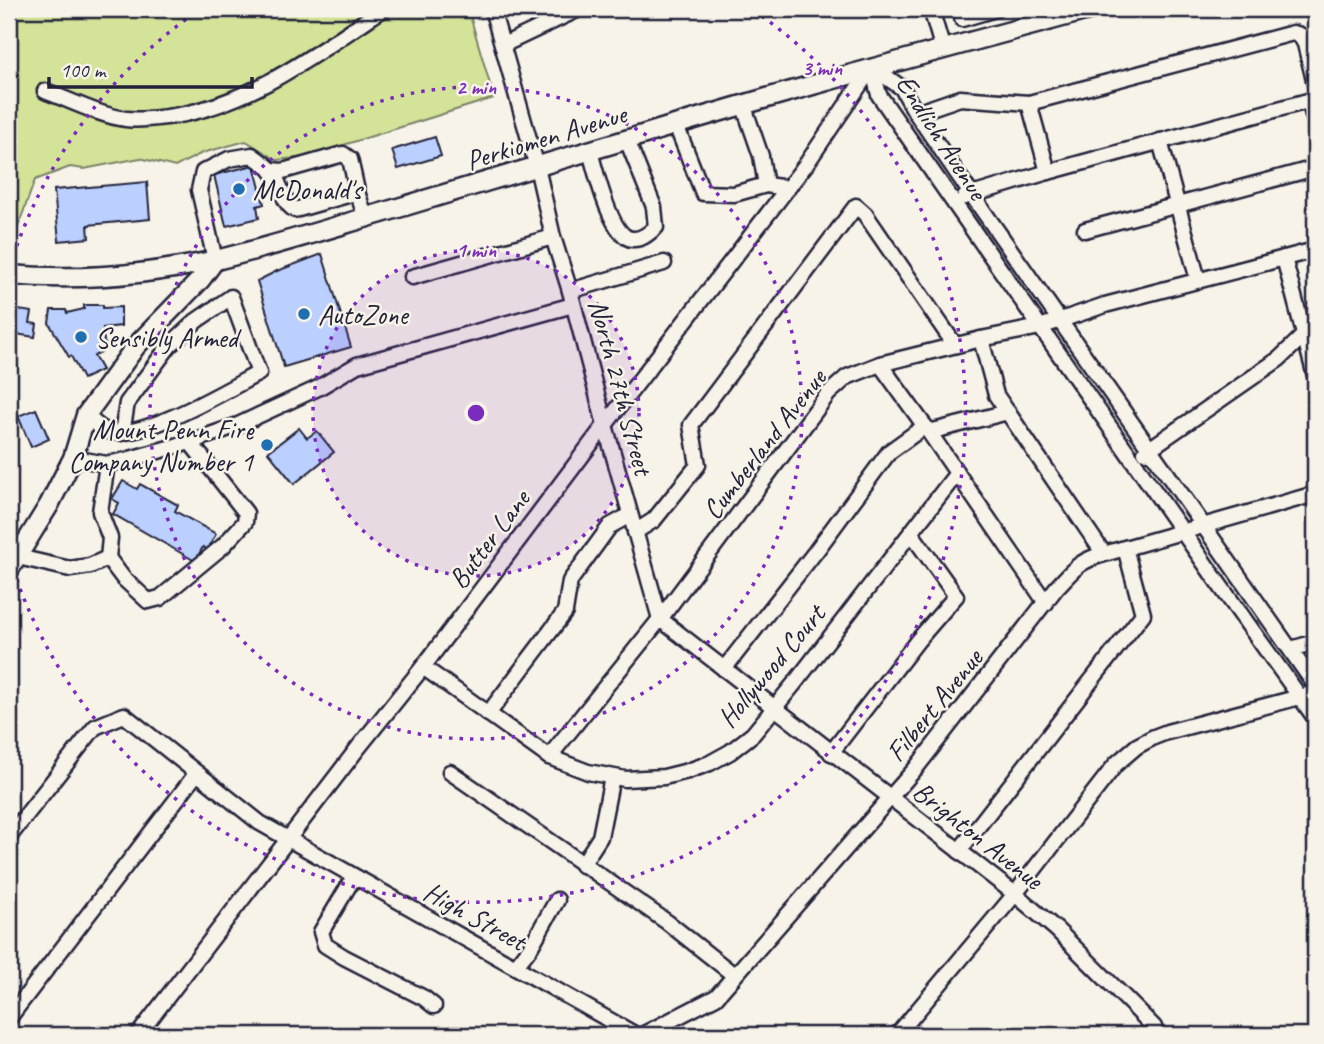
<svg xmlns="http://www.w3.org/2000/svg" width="1324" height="1044" font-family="Caveat,sans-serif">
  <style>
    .green { fill: #d3e397; stroke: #7a8269; stroke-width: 2 }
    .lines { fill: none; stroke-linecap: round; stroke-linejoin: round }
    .stream { stroke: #60919e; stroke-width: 4.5 }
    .building { fill: #bbd0ff; stroke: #22223b; stroke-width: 2 }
    .minor-casing { stroke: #22223b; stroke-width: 19 }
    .major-casing { stroke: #22223b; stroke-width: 23 }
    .minor { stroke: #f7f3e8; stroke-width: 14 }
    .major { stroke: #f7f3e8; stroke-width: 18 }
    .ring { fill: none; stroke: #7b2cbf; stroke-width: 3.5; stroke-dasharray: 3.5 7 }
    .poi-dot { fill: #1f6fb2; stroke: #f7f3e8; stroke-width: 2.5 }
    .labels { text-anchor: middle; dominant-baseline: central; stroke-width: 5; stroke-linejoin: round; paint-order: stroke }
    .street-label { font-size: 28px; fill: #22223b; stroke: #f7f3e8 }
    .poi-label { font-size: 28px; fill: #22223b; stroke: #f7f3e8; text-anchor: start }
    .centre { fill: #7b2cbf; stroke: #f7f3e8; stroke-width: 3.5 }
    .ring-label { font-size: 21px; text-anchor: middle; font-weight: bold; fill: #7b2cbf; stroke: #f7f3e8; stroke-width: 5; stroke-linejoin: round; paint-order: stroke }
  </style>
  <rect width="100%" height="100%" fill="#f7f3e8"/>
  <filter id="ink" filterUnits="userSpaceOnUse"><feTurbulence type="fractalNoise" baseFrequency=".0143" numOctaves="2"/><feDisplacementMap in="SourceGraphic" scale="14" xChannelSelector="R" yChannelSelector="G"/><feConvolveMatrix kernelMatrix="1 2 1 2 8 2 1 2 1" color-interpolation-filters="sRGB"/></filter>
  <g filter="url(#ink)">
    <path class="green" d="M9 9H468L494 98 305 157 277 160 246 141 202 153 175 167 140 158 84 169 70 167 35 180 13 240 9 241V174L19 162 9 160Z"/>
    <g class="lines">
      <path class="stream" d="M450 1035 458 1030"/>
    </g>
    <g class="building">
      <path d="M435 137 441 156 398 169 392 150Z"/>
      <path d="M254 165 264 204 257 206 259 218 226 226 214 175Z"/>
      <path d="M147 182 150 219 88 225 89 238 59 241 54 190Z"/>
      <path d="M322 254 351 347 284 367 257 281 277 271Z"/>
      <path d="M84 305H103V308L121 307V326L103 328 104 342 108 348 94 356 102 370 83 379 71 356 69 357 49 323 51 310H66L67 313 84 309Z"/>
      <path d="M12 309 32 312 30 323 37 324 35 337 9 333Z"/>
      <path d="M36 409 49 439 31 447 18 416Z"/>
      <path d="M299 428 307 438 317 431 334 452 294 484 268 452Z"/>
      <path d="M123 481 137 489 140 484 178 505 175 511 216 534 207 550 203 547 195 561 113 514 119 503 112 499Z"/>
    </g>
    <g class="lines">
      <defs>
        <g id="minor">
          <path d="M492 9 537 167 553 237 570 291 605 425 660 619 1015 894 1057 930 1154 1027 1149 1035"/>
          <path d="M931 9 943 50"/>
          <path d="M1037 9V24"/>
          <path d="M962 19 996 9"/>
          <path d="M503 45 579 9"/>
          <path d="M872 67 879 95 1219 584 1315 718"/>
          <path d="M872 67 902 88 916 113 972 195 1315 685"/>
          <path d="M45 91C69 100 101 116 126 119 143 121 158 118 174 116 253 103 318 52 383 9"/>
          <path d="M1309 101 1315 122"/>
          <path d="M1029 103 1048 172"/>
          <path d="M743 104 761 156 766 185"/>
          <path d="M916 113 960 98 1029 103 1293 33 1300 35 1305 44 1315 84"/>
          <path d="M676 125 703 193 734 194 766 185 788 188"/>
          <path d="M1160 141 1198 280"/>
          <path d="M590 151C595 169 611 237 632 239 642 240 649 233 656 227L654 207 627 140"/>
          <path d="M271 170 283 171 343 154 350 159 358 195 366 218"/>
          <path d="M965 197 1048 172 1315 99"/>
          <path d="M1085 230 1315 168"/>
          <path d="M1284 258 1315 376"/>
          <path d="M215 260 199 190 203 172 229 159 252 155C258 160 266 164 271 170 281 182 282 203 295 210L351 194 358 195"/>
          <path d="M412 277 553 237"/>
          <path d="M570 291 664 263"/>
          <path d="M981 339 996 395 1104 554"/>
          <path d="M880 364 929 432 1046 603"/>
          <path d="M86 415C93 421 99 429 108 431 141 442 228 389 259 373L231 297 196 321 169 346 127 403 122 433"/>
          <path d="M929 432 1008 412"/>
          <path d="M1145 452 1279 359 1304 335"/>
          <path d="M73 458 107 464 130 459 190 442 238 425 318 388 357 365 573 305"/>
          <path d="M635 532 654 520 698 465 691 425 856 206 865 214 955 345"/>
          <path d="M18 557 70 569 90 566 108 558 110 538 100 512 107 464"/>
          <path d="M108 558 123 578 148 601 160 598 223 546 245 522 246 513 190 442"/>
          <path d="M1291 649 1315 642"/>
          <path d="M423 667 549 757 588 772 625 779 664 777 688 771 710 763 730 752 753 734 794 684 957 473"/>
          <path d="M724 669 816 551 889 452 925 426"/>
          <path d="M488 714 565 612 570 581 610 526 630 515"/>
          <path d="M831 753 918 640 956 596 911 533"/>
          <path d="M549 757 660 619 828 394 847 377 880 364 981 339 1040 327 1105 305 1315 250"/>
          <path d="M450 772 667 922 734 975"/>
          <path d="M9 837 95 727 124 715 260 823 636 1035"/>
          <path d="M959 851 1143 614 1125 548"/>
          <path d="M582 865 600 837 612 777"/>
          <path d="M354 877 321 932 325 945 344 957 424 998 434 1006"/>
          <path d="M516 966 530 948 557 900"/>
          <path d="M9 1018 196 774"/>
          <path d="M138 1035 358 748 423 667 605 425 807 163 872 67"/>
          <path d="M642 1035 716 997 916 768 1057 587C1075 568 1079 561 1104 554L1315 494"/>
          <path d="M897 1035 1015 894 1116 764 1137 746 1154 737 1167 732 1307 695"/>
        </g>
        <g id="major">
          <path d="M9 275C77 281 148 275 216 260 270 247 324 230 378 214 466 188 554 162 642 135 791 89 941 50 1092 9"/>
          <path d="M9 570 49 505 73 458 86 415 136 346 201 279 215 260"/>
        </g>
      </defs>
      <use href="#minor" class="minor-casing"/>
      <use href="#major" class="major-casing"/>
      <use href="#minor" class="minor"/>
      <use href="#major" class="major"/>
    </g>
  </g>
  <circle cx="476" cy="413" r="163" fill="#7b2cbf" fill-opacity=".12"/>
  <g class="ring">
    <circle cx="476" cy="413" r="163"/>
    <circle cx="476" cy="413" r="326"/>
    <path d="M10 266A489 489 0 0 1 199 10M753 10A489 489 0 1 1 10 560"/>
  </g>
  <g class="poi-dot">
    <circle cx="239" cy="189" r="7"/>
    <circle cx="304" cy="314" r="7"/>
    <circle cx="81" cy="337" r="7"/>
    <circle cx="267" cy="445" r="7"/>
  </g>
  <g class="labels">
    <g class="street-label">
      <text transform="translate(546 137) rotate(-17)">Perkiomen Avenue</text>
      <text transform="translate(942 137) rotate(57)">Endlich Avenue</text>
      <text transform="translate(621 387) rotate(75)">North 27th Street</text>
      <text transform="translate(764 444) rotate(-52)">Cumberland Avenue</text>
      <text transform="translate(489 539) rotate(-53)">Butter Lane</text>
      <text transform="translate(771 666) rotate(-50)">Hollywood Court</text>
      <text transform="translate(934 705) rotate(-51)">Filbert Avenue</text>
      <text transform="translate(978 835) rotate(38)">Brighton Avenue</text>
      <text transform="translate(475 916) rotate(29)">High Street</text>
    </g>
    <g class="poi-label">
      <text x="253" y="189">McDonald's</text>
      <text x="318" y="314">AutoZone</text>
      <text x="95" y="337">Sensibly Armed</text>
      <text x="253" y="429" text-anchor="end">Mount Penn Fire<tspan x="253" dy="32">Company Number 1</tspan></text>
    </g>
  </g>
  <circle cx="476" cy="413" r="10" class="centre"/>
  <g class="ring-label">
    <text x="822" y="75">3 min</text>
    <text x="476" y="94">2 min</text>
    <text x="476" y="257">1 min</text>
  </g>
  <rect width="1324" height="1044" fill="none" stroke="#f7f3e8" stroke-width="35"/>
  <rect x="18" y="18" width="1289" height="1009" fill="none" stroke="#22223b" stroke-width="2.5" filter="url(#ink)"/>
  <path d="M49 77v10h203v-10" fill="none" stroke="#22223b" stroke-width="3.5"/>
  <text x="60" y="77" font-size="21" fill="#22223b" stroke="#f7f3e8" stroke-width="5" paint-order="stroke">100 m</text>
</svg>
